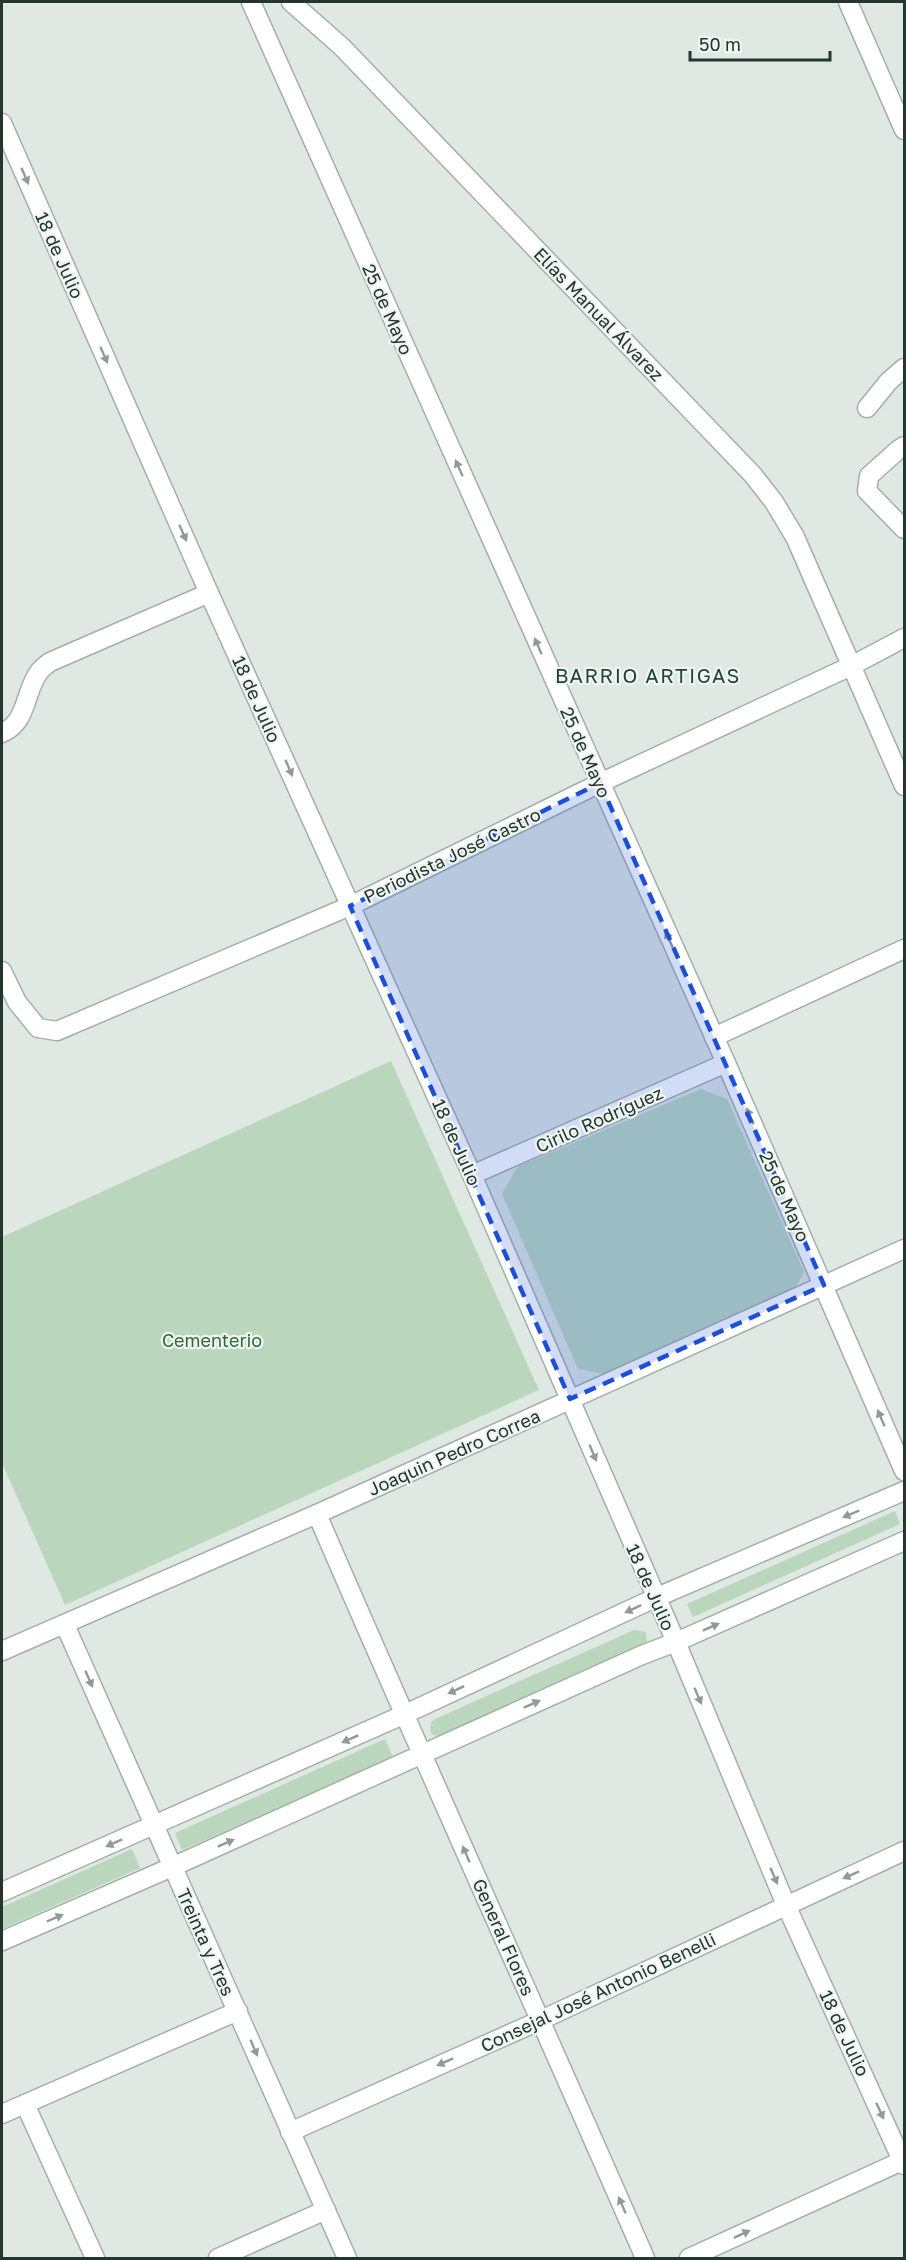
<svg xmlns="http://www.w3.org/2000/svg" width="906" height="2260" font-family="'Golos Text',sans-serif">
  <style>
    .green { fill: #bad7bd }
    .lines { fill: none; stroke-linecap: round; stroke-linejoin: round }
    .minor-casing { stroke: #a3afa8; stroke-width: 21 }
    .minor { stroke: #fff; stroke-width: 18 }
    .oneway { fill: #909a96 }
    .marked { fill: #1d4ed8; fill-opacity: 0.2; stroke: #1d4ed8; stroke-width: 4.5; stroke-dasharray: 12 8; stroke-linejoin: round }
    .labels { text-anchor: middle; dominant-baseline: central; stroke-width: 4.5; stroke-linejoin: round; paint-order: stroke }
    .street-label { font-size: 18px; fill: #22362d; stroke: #eff5f1 }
    .park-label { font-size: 18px; fill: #31683d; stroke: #eff5f1 }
    .neighbourhood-label { font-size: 20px; letter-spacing: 1.5px; fill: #214536; stroke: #eff5f1 }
  </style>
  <rect width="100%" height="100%" fill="#dfe8e2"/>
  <g class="green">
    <path d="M391 1061 539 1390 65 1605 2 1463V1237Z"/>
    <path d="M701 1089 727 1099 804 1272 794 1290 603 1374 578 1369 502 1194 517 1167Z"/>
    <path d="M895 1511 900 1524 693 1617 687 1604Z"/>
    <path d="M634 1630 646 1632 647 1642 441 1736 433 1735 430 1731 431 1722 435 1719Z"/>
    <path d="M385 1739 393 1757 182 1850 175 1833Z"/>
    <path d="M132 1849 140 1868 2 1929V1907Z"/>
  </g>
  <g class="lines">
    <defs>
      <g id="minor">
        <path d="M251 2 726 1063 904 1471"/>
        <path d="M291 2 342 47 753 475 774 502 795 537 904 786"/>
        <path d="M848 2 904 130"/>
        <path d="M2 123 209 593 472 1175 676 1642 786 1905 904 2165"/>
        <path d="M867 408 889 381 904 368"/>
        <path d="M904 446 898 450 869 476 867 491 904 529"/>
        <path d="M2 733C28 722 24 692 39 672 42 668 46 665 50 662L209 593"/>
        <path d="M2 971 17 1002 38 1028 57 1031 350 906 600 783 851 666 904 638"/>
        <path d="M714 1037 904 949"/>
        <path d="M472 1175 726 1063"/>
        <path d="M317 1514C424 1763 537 2010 645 2258"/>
        <path d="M65 1625 347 2258"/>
        <path d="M2 1651 317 1514 904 1249"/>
        <path d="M2 1892 403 1715 655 1598 904 1491"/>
        <path d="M2 1941 172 1867 642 1655 676 1642 904 1541"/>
        <path d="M25 2104 95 2258"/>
        <path d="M2 2114 238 2011"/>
        <path d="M290 2132 541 2020 904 1851"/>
        <path d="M218 2258 326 2210"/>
        <path d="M689 2258 904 2160"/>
      </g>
    </defs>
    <use href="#minor" class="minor-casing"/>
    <use href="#minor" class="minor"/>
  </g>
  <defs><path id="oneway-solid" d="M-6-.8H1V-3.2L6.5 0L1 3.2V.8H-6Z" transform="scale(1.5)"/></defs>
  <g class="oneway">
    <use href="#oneway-solid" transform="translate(25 176) rotate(66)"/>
    <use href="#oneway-solid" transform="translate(104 355) rotate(66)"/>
    <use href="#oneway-solid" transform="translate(459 468) rotate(-114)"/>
    <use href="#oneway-solid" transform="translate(183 533) rotate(66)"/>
    <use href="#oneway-solid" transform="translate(538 646) rotate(-114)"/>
    <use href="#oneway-solid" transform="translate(289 768) rotate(66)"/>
    <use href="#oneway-solid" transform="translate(669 939) rotate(-114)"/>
    <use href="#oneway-solid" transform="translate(750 1116) rotate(-114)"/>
    <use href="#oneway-solid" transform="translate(881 1418) rotate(-113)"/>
    <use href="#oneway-solid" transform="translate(593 1453) rotate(67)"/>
    <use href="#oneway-solid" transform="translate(851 1514) rotate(157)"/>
    <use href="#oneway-solid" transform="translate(633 1609) rotate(155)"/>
    <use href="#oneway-solid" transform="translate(711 1627) rotate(-24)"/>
    <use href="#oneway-solid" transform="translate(89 1679) rotate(66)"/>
    <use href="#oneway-solid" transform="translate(456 1690) rotate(155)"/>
    <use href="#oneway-solid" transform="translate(698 1696) rotate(67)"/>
    <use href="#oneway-solid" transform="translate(532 1704) rotate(-24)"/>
    <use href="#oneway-solid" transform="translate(350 1739) rotate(156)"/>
    <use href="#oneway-solid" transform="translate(114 1843) rotate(156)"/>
    <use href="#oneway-solid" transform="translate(226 1843) rotate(-24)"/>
    <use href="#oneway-solid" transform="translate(466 1854) rotate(-114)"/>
    <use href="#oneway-solid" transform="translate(851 1875) rotate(156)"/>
    <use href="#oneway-solid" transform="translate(774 1876) rotate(67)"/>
    <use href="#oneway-solid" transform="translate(55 1918) rotate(-23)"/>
    <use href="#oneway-solid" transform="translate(254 2048) rotate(67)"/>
    <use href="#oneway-solid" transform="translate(445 2062) rotate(156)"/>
    <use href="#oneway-solid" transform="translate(880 2111) rotate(65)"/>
    <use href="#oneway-solid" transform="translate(622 2205) rotate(-114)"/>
    <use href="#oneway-solid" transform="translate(742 2234) rotate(-25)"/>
  </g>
  <path class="marked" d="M600 783 824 1285 570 1399 350 906Z"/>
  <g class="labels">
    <g class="street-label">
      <text transform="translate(60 255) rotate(66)">18 de Julio</text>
      <text transform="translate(388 309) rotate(66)">25 de Mayo</text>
      <text transform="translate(599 314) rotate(46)">Elías Manual Álvarez</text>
      <text transform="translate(257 699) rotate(66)">18 de Julio</text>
      <text transform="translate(586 752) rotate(66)">25 de Mayo</text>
      <text transform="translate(452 855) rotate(-26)">Periodista José Castro</text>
      <text transform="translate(599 1119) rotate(-24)">Cirilo Rodríguez</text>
      <text transform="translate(457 1142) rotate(66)">18 de Julio</text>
      <text transform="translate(785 1196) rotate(66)">25 de Mayo</text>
      <text transform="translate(454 1452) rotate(-24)">Joaquin Pedro Correa</text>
      <text transform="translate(651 1587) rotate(66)">18 de Julio</text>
      <text transform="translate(504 1937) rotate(66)">General Flores</text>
      <text transform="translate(206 1942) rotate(66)">Treinta y Tres</text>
      <text transform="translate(598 1992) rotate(-25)">Consejal José Antonio Benelli</text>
      <text transform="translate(845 2033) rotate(65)">18 de Julio</text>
    </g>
    <g class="park-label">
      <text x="212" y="1340">Cementerio</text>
    </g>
    <g class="neighbourhood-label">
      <text x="648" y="675">BARRIO ARTIGAS</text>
    </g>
  </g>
  <rect width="906" height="2260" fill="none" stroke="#22362d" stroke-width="6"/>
  <path d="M690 51v9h140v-9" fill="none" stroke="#22362d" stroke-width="3"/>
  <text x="699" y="51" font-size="18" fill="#22362d" stroke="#eff5f1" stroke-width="4.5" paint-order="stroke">50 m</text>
</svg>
